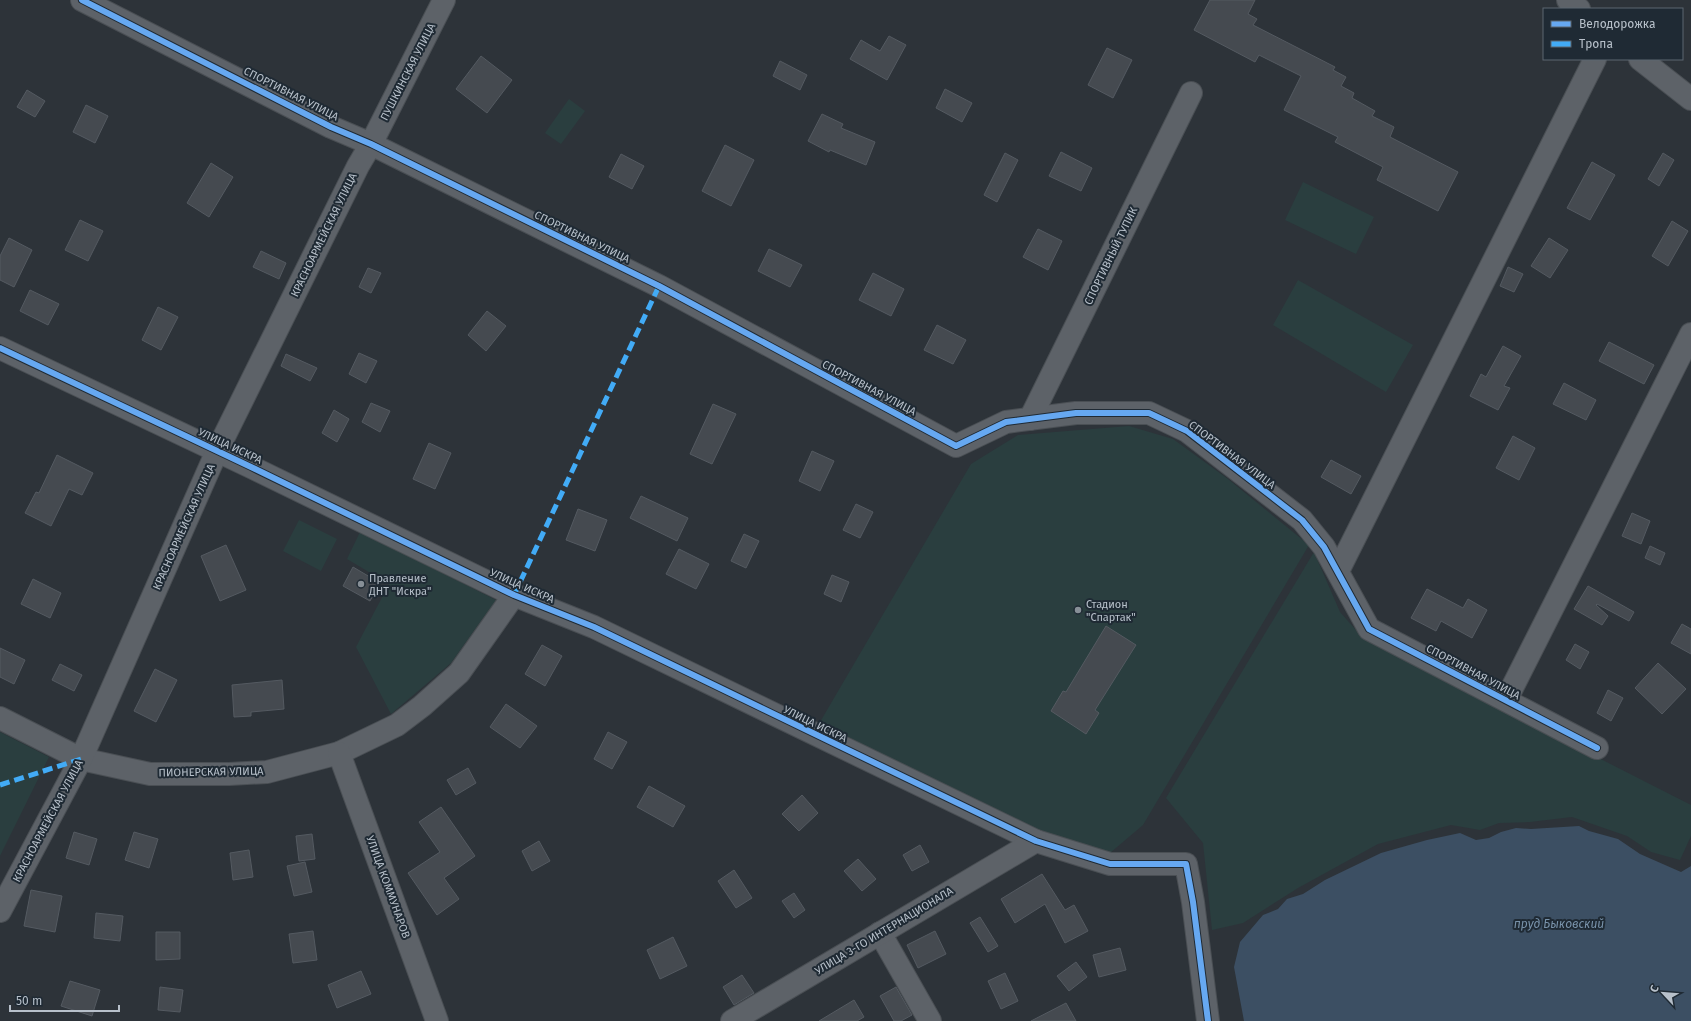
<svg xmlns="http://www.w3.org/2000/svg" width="1691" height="1021" font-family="'Fira Sans',sans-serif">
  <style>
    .green { fill: #2a3e3f }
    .water { fill: #3c4f63 }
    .building { fill: #454a50; stroke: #545a61 }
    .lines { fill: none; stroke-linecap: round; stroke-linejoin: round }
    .minor-casing { stroke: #4a4f54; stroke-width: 24 }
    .minor { stroke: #5d6268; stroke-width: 22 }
    .quiet { stroke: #42abf6; stroke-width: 5; stroke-dasharray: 10 5; stroke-linecap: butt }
    .cycleway-casing { stroke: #1f2a34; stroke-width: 8 }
    .cycleway { stroke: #66a8f1; stroke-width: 6 }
    .poi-dot { fill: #878f97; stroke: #1f2a34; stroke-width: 1.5 }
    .labels { text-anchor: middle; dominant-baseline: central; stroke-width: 4; stroke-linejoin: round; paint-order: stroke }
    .street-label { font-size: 11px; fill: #b7c0ca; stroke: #1f2a34 }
    .poi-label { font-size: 11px; fill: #b7c0ca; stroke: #1f2a34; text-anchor: start }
    .water-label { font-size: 12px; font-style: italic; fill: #7993ab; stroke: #1f2a34 }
  </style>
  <rect width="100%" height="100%" fill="#2d3339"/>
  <g class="green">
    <path d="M569 99 585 111 561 144 545 133Z"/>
    <path d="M1303 182 1374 217 1356 254 1285 220Z"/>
    <path d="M1298 280 1413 345 1386 392 1273 325Z"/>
    <path d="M1129 426 1173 439 1228 479 1309 545 1143 825 1110 853 1038 831 948 790 820 722 971 464 1018 435Z"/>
    <path d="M299 520 337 539 321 571 283 551Z"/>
    <path d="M360 532 496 600 451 663 391 714 356 647 389 584 347 559Z"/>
    <path d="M1314 552 1340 612 1363 638 1691 805V836L1680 860 1651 852 1627 836 1572 817 1530 822 1499 823 1480 830 1451 825 1378 844 1298 888 1243 923 1212 930 1203 843 1166 798Z"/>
    <path d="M0 732 49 757 0 856Z"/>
  </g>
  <path class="water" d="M1579 826 1589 831 1618 839 1640 854 1681 872 1691 866V1021H1244L1234 967 1240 942 1263 915 1278 909 1287 899 1303 894 1325 880 1381 853 1427 840 1460 833 1476 840 1489 838 1501 832 1516 828 1531 829Z"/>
  <g class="building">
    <path d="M1210 0H1255L1248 14 1257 19 1253 25 1335 67 1333 70 1346 77 1341 86 1354 93 1352 98 1375 111 1372 116 1394 127 1390 137 1458 172 1438 211 1377 180 1383 167 1335 142 1338 137 1284 110 1301 76 1259 55 1255 62 1194 30Z"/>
    <path d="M889 36 906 45 887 80 850 59 861 40 880 51Z"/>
    <path d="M1107 48 1132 60 1113 98 1088 85Z"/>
    <path d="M481 56 512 80 487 113 456 89Z"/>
    <path d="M780 61 807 75 800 90 773 76Z"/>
    <path d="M945 89 972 103 962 122 936 108Z"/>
    <path d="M27 90 45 101 35 117 17 107Z"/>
    <path d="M86 105 108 116 95 143 73 132Z"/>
    <path d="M822 114 843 124 841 128 875 142 866 165 830 150 829 152 808 141Z"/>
    <path d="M725 145 754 160 731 206 702 191Z"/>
    <path d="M1061 152 1092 168 1081 191 1049 176Z"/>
    <path d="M1005 153 1018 160 997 202 984 195Z"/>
    <path d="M1663 153 1674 160 1659 186 1648 179Z"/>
    <path d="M621 154 644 166 632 189 609 177Z"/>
    <path d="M1592 162 1615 175 1590 220 1567 208Z"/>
    <path d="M211 163 233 177 209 217 187 203Z"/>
    <path d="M80 220 103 231 88 261 65 250Z"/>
    <path d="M1672 221 1688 231 1668 266 1652 256Z"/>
    <path d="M1038 229 1062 241 1048 270 1023 257Z"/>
    <path d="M9 238 32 250 14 287 0 280V256Z"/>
    <path d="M1549 238 1568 250 1550 278 1531 266Z"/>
    <path d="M769 249 802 265 790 287 758 271Z"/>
    <path d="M261 251 286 263 279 279 253 267Z"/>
    <path d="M1508 267 1523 274 1514 292 1500 286Z"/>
    <path d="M368 268 381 273 371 293 359 287Z"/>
    <path d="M873 273 904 289 891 316 859 300Z"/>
    <path d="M30 290 59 304 48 325 20 311Z"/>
    <path d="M158 307 178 317 161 350 142 340Z"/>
    <path d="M487 311 506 326 486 351 468 335Z"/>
    <path d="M937 325 966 340 953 364 924 350Z"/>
    <path d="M1609 342 1654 365 1644 384 1599 361Z"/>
    <path d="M1503 346 1521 356 1504 386 1510 388 1498 410 1470 396 1481 374 1486 377Z"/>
    <path d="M359 353 377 361 366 383 349 374Z"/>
    <path d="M286 354 317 368 310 381 281 366Z"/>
    <path d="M1564 383 1596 400 1586 420 1553 404Z"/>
    <path d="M371 403 390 411 380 432 362 422Z"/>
    <path d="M713 404 736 414 712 464 690 454Z"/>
    <path d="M334 410 349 419 337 442 322 433Z"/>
    <path d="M1513 436 1535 448 1519 480 1496 468Z"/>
    <path d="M429 443 451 453 435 489 413 479Z"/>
    <path d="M812 451 834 461 820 491 799 481Z"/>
    <path d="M57 455 93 473 82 495 69 489 51 526 25 513 36 492 39 493Z"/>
    <path d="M1331 460 1361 476 1351 494 1321 477Z"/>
    <path d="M641 496 688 518 677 541 630 518Z"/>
    <path d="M856 504 873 512 860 538 843 530Z"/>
    <path d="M578 509 607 520 595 551 566 540Z"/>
    <path d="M1632 513 1650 521 1641 544 1622 536Z"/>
    <path d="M744 534 759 541 746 568 731 561Z"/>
    <path d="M226 545 246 590 220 601 201 556Z"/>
    <path d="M1650 546 1665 553 1660 565 1645 558Z"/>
    <path d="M679 549 709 564 696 589 666 574Z"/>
    <path d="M353 567 380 583 370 601 343 586Z"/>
    <path d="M832 575 849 582 841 602 824 594Z"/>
    <path d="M33 579 61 593 50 618 21 604Z"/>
    <path d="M1588 586 1634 612 1629 621 1597 604 1596 605 1608 616 1602 625 1574 609Z"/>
    <path d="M1427 589 1463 608 1468 599 1487 610 1472 638 1441 621 1436 631 1411 618Z"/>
    <path d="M1682 624 1691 629V654L1671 643Z"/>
    <path d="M1106 626 1136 645 1095 710 1099 713 1086 734 1051 711 1063 691 1066 692Z"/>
    <path d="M1575 644 1589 652 1580 669 1566 660Z"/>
    <path d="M542 645 562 656 545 686 525 674Z"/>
    <path d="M0 648 25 660 14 684 0 677Z"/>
    <path d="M1658 663 1686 689 1662 714 1635 688Z"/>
    <path d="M60 664 82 675 74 691 52 680Z"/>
    <path d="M155 669 177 680 156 722 134 711Z"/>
    <path d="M282 680 284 709 251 712V716L234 717 232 685Z"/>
    <path d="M1608 690 1623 698 1611 721 1597 713Z"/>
    <path d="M506 704 537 726 520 748 490 727Z"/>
    <path d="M608 732 627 742 612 769 594 759Z"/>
    <path d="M468 768 476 783 456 795 447 780Z"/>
    <path d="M649 786 685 806 673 827 637 807Z"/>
    <path d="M802 795 818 813 799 831 782 814Z"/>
    <path d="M441 807 475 856 444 878 459 899 437 915 408 873 440 852 419 822Z"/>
    <path d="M74 832 97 839 89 865 66 858Z"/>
    <path d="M134 832 158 839 149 868 125 860Z"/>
    <path d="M312 834 315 859 299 861 296 836Z"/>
    <path d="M539 841 550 861 532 871 522 851Z"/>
    <path d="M920 845 929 862 912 871 903 855Z"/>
    <path d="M249 850 253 877 233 880 230 853Z"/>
    <path d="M858 859 876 879 862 891 844 871Z"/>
    <path d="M305 862 312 892 294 896 287 866Z"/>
    <path d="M734 870 752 898 736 908 718 881Z"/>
    <path d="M1042 874 1065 910 1074 905 1088 931 1065 943 1045 904 1015 923 1001 899Z"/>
    <path d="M31 890 62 896 55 932 24 926Z"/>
    <path d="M794 893 805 910 794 918 782 901Z"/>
    <path d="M96 913 123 916 120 941 94 938Z"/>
    <path d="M980 917 998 946 988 952 970 923Z"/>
    <path d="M313 931 317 960 293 963 289 934Z"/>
    <path d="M935 931 946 954 918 968 907 945Z"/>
    <path d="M156 932H180V959L156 960Z"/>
    <path d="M673 937 687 966 660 979 647 950Z"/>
    <path d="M1120 948 1126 970 1099 977 1093 955Z"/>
    <path d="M1076 962 1087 977 1069 991 1057 976Z"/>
    <path d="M361 971 371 994 337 1008 328 985Z"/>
    <path d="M1005 973 1018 1001 1001 1009 988 981Z"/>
    <path d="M742 975 754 993 734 1005 723 987Z"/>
    <path d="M70 981 100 990 92 1016 61 1006Z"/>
    <path d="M160 987 183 990 180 1012 158 1010Z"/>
    <path d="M896 987 912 1015 901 1021H894L880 996Z"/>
    <path d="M854 1000 864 1017 857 1021H819Z"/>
    <path d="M1066 1003 1076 1021H1031Z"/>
  </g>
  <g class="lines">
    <defs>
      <g id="minor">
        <path d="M82 0 331 127 371 144 659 286 956 446 1006 422 1076 413H1149L1187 431 1302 520 1324 547 1369 629 1597 748"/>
        <path d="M1568 0 1579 9"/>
        <path d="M1640 59 1691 99"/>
        <path d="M0 348 251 467 514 595 594 627 1036 841 1110 864H1186L1193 902 1208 1021"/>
        <path d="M1030 419 1191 93"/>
        <path d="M1338 571 1595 59"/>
        <path d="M1506 700 1691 334"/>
        <path d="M0 718 81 759 150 774H229L267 772 339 753 397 725 422 706 459 673 514 595"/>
        <path d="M339 753 437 1021"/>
        <path d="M0 911 81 759 217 451 358 166 371 144 444 0"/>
        <path d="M880 933 930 1021"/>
        <path d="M732 1021 1036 841"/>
      </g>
    </defs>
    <use href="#minor" class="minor-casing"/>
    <use href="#minor" class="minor"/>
    <g class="quiet">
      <path d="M514 595 659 286"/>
      <path d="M0 785 81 759"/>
    </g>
    <defs>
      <g id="cycleway">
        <path d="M82 0 331 127 371 144 659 286 956 446 1006 422 1076 413H1149L1187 431 1302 520 1324 547 1369 629 1597 748"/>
        <path d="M0 348 251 467 514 595 594 627 1036 841 1110 864H1186L1193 902 1208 1021"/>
      </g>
    </defs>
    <use href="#cycleway" class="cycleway-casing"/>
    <use href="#cycleway" class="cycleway"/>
  </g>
  <g class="poi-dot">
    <circle cx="361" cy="584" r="4"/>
    <circle cx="1078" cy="610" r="4"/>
  </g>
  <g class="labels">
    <g class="street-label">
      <text transform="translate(408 72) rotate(-63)">ПУШКИНСКАЯ УЛИЦА</text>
      <text transform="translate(291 94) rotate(27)">СПОРТИВНАЯ УЛИЦА</text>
      <text transform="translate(324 235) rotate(-64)">КРАСНОАРМЕЙСКАЯ УЛИЦА</text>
      <text transform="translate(582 237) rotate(26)">СПОРТИВНАЯ УЛИЦА</text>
      <text transform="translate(1111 256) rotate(-64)">СПОРТИВНЫЙ ТУПИК</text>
      <text transform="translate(869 388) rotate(28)">СПОРТИВНАЯ УЛИЦА</text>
      <text transform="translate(230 446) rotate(25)">УЛИЦА ИСКРА</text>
      <text transform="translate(1232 455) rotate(37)">СПОРТИВНАЯ УЛИЦА</text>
      <text transform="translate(184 527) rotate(-66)">КРАСНОАРМЕЙСКАЯ УЛИЦА</text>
      <text transform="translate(522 586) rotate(24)">УЛИЦА ИСКРА</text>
      <text transform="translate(1473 672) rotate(28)">СПОРТИВНАЯ УЛИЦА</text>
      <text transform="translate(815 724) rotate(26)">УЛИЦА ИСКРА</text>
      <text transform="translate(211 772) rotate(-1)">ПИОНЕРСКАЯ УЛИЦА</text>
      <text transform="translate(48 821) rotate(-62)">КРАСНОАРМЕЙСКАЯ УЛИЦА</text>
      <text transform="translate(388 887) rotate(70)">УЛИЦА КОММУНАРОВ</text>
      <text transform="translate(884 931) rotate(-31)">УЛИЦА 3-ГО ИНТЕРНАЦИОНАЛА</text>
    </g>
    <g class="poi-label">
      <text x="369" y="578">Правление<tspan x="369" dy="13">ДНТ "Искра"</tspan></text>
      <text x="1086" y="604">Стадион<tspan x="1086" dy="13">"Спартак"</tspan></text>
    </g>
    <g class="water-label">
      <text x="1559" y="924">пруд Быковский</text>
    </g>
  </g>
  <rect x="1543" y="8" width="140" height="52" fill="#1f2a34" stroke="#5c6670"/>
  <rect x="1551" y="21" width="20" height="6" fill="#66a8f1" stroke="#5c6670"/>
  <text x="1579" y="28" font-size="12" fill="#b7c0ca">Велодорожка</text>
  <rect x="1551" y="41" width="20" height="6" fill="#42abf6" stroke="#5c6670"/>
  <text x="1579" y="48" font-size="12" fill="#b7c0ca">Тропа</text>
  <g transform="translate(1663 993) rotate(296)" stroke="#1f2a34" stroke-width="3" paint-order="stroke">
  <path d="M0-3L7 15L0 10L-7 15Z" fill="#b7c0ca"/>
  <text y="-6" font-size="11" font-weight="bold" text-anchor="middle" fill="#b7c0ca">С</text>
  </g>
  <path d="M10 1005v6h109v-6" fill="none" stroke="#b7c0ca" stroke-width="2"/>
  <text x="16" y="1005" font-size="12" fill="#b7c0ca" stroke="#1f2a34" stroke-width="3" paint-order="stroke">50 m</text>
</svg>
